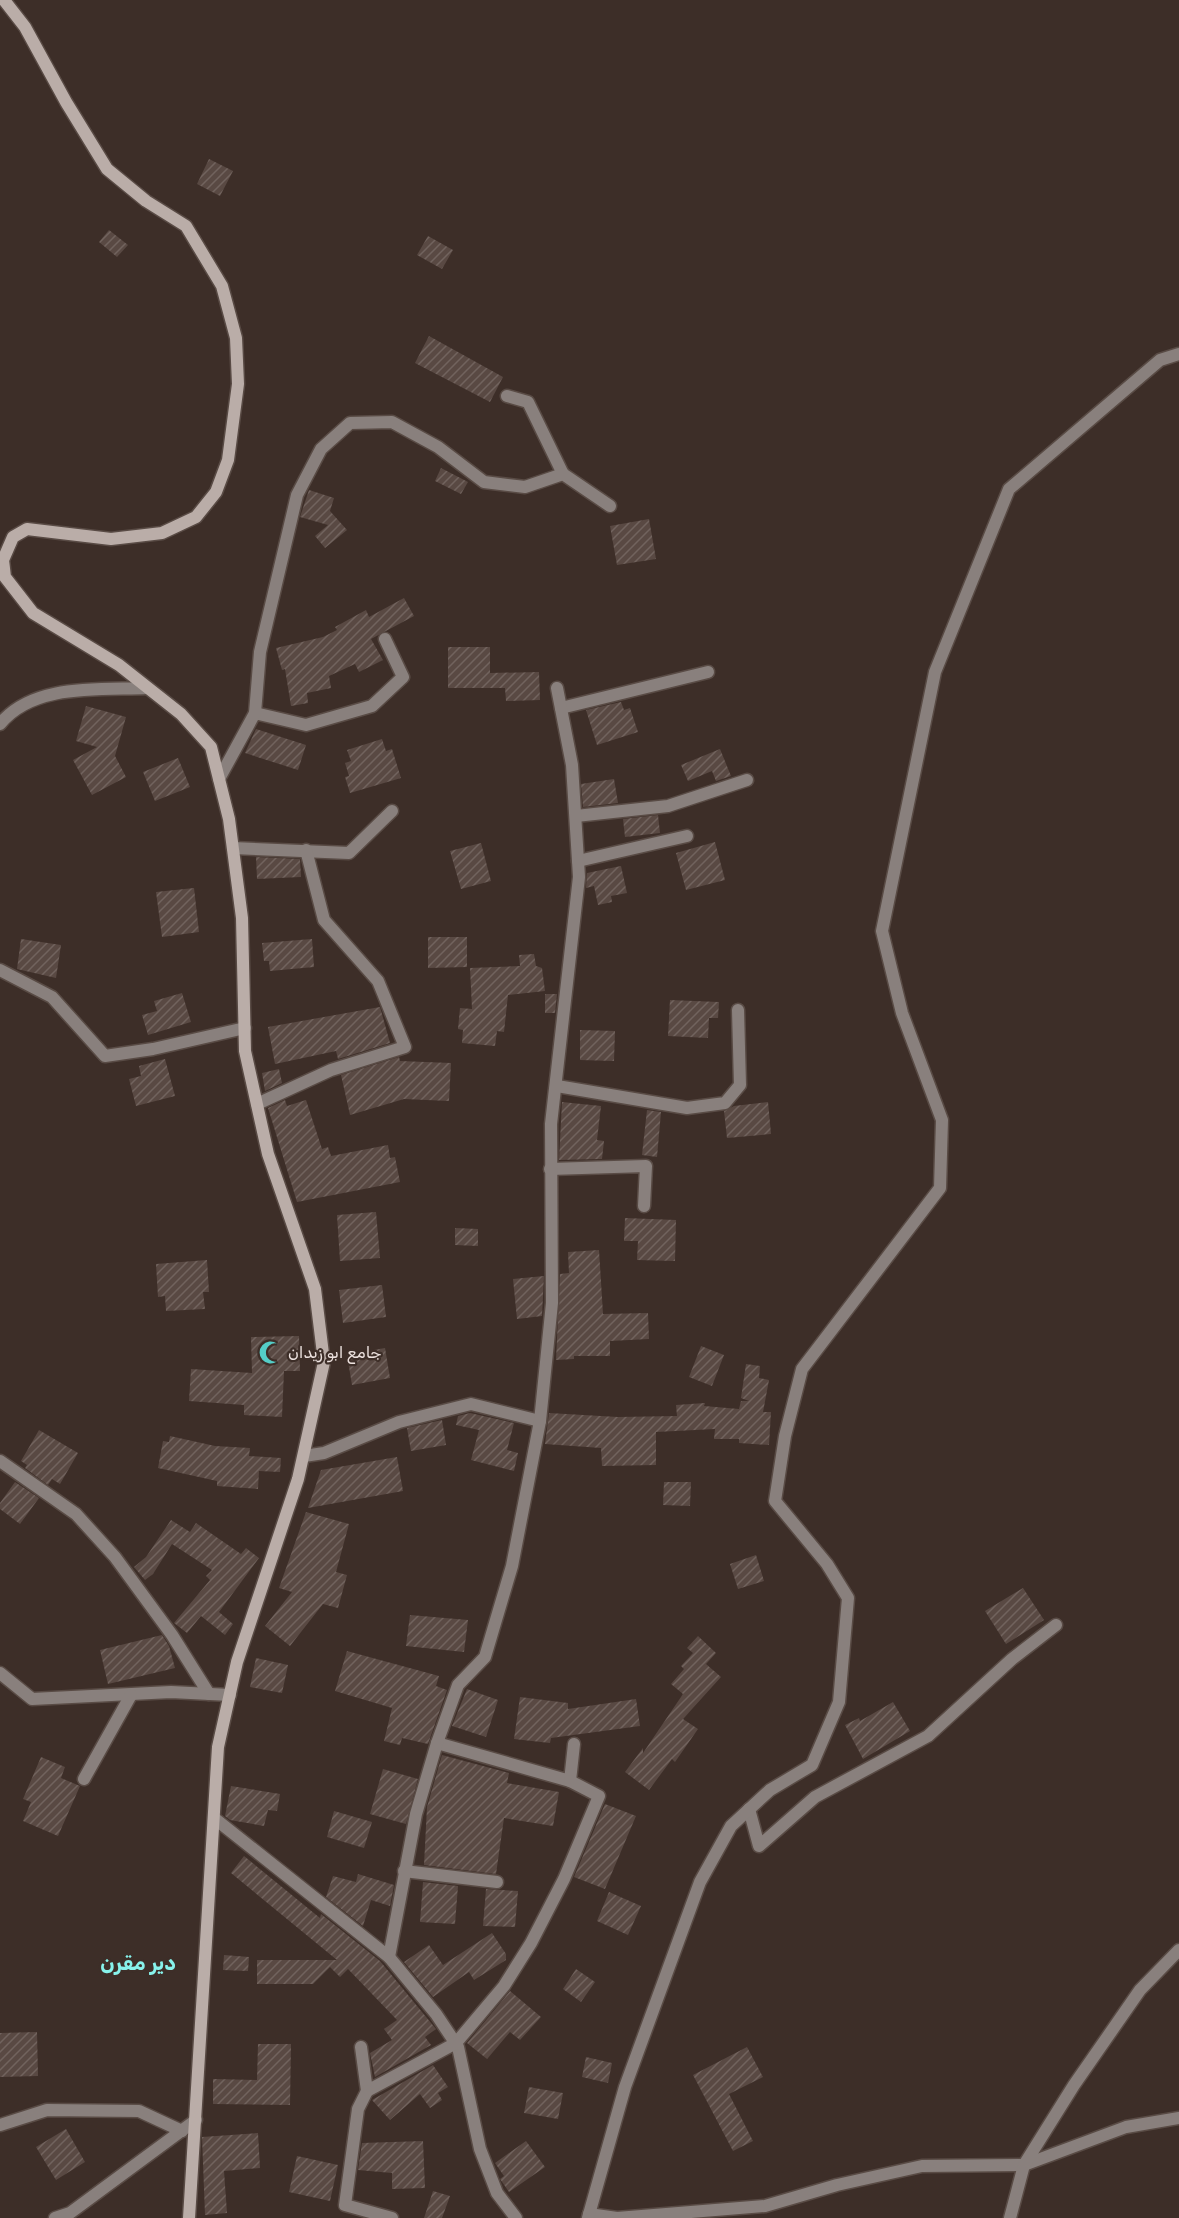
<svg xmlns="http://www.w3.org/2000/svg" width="1179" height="2218" font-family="Rubik,Vazirmatn,sans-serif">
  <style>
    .building { fill: url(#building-hatch) }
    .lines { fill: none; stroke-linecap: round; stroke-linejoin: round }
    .street-casing { stroke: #594b45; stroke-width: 15 }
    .secondary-casing { stroke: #594b45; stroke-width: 15 }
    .street { stroke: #89807d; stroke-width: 12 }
    .secondary { stroke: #baada8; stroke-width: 12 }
    .labels { text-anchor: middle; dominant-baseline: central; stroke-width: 4.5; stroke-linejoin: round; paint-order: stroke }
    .poi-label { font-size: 16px; fill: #ece1de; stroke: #3d2e28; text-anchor: start }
    .quarter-label { font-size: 20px; font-weight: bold; fill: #87f2eb; stroke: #3d2e28 }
  </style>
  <defs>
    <pattern id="building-hatch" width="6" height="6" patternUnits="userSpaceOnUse" patternTransform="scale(1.5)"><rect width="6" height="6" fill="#594943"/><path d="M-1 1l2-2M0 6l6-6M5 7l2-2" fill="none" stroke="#71635e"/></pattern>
  </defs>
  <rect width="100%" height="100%" fill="#3d2e28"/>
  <g class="building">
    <path d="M209 159 233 171 220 196 197 184Z"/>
    <path d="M109 230 128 245 117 257 99 242Z"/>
    <path d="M428 236 453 250 442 269 417 255Z"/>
    <path d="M429 336 503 377 490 402 415 363Z"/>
    <path d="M441 468 468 482 461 494 435 481Z"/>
    <path d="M309 490 334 498 330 511 347 530 325 548 315 536 328 525 300 517Z"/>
    <path d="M649 519 656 559 617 565 610 526Z"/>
    <path d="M404 598 414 616 371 639 383 660 359 672 355 664 329 676 331 688 307 693 308 703 291 706 285 669 282 670 276 648 323 637 337 630 335 627 366 610 369 617Z"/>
    <path d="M448 647H490V673L539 672 540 700 506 701 505 688H448Z"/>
    <path d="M621 702 624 710 630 708 638 732 597 745 586 710Z"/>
    <path d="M86 706 126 717 115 756 126 777 92 795 73 760 97 747 76 741Z"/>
    <path d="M256 729 306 745 298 770 245 753Z"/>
    <path d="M382 739 386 751 392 749 401 778 350 793 345 777 349 776 345 763 351 761 347 750Z"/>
    <path d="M720 749 731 776 716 781 712 771 688 781 681 765Z"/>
    <path d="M178 758 190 787 155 801 143 772Z"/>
    <path d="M614 779 618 803 583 807 581 784Z"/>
    <path d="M658 815 660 833 625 837 623 819Z"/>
    <path d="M715 842 725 880 686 890 676 853Z"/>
    <path d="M481 843 491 881 461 889 450 851Z"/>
    <path d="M256 857 300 859 301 877 257 879Z"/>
    <path d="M621 866 627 893 611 896 612 902 598 905 594 886 586 888 587 873Z"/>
    <path d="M194 888 199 932 162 937 156 892Z"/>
    <path d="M428 937H467V967L428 968Z"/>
    <path d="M21 939 61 945 56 978 17 969Z"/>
    <path d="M312 939 314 967 270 971 269 961H264L262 943Z"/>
    <path d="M534 954 536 966 542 968 545 991 508 995 504 1032 497 1031 495 1046 462 1043 463 1030 458 1029 460 1008 472 1009 470 968 520 966 519 955Z"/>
    <path d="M182 993 191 1022 148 1035 142 1015 157 1011 154 1001Z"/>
    <path d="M545 994H557L555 1013H545Z"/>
    <path d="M670 1000 719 1002 718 1018H709L708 1038 668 1036Z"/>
    <path d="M380 1007 390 1043 338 1059 336 1051 275 1064 268 1027Z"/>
    <path d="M580 1030 615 1031 614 1061 580 1060Z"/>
    <path d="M399 1057 400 1061 451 1063 449 1101 404 1099 350 1115 341 1075Z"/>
    <path d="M165 1059 175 1096 136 1106 129 1079 141 1076 139 1066Z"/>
    <path d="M279 1069 282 1083 265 1091 262 1073Z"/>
    <path d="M285 1100 287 1106 306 1100 322 1149 328 1147 331 1156 388 1145 390 1158 395 1157 400 1182 297 1202 268 1108Z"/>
    <path d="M562 1102 601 1106 597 1140 604 1141 602 1159 559 1160Z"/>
    <path d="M768 1102 771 1134 727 1138 724 1111 734 1106Z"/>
    <path d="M647 1110 661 1112 657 1157 642 1155Z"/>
    <path d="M376 1212 380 1258 340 1261 337 1215Z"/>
    <path d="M625 1218 676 1220 675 1261 637 1260 638 1241H624Z"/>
    <path d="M455 1228 478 1229V1246L455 1245Z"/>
    <path d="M599 1250 603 1314 648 1313 649 1339 610 1341V1356H574V1359L556 1360 560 1274 569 1273 568 1252Z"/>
    <path d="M207 1260 209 1292H203L205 1309 166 1311 165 1296 158 1297 156 1264Z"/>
    <path d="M544 1276 542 1316 517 1319 513 1279Z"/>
    <path d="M382 1285 386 1317 343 1323 339 1290Z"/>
    <path d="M299 1336 300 1371H284L282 1417 244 1415V1405L189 1401 191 1369 252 1373 251 1337Z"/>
    <path d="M701 1346 724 1355 712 1386 689 1377Z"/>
    <path d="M385 1348 390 1378 352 1385 347 1355Z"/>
    <path d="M746 1364 760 1366 759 1378 769 1380 763 1412H771L769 1445 739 1443V1439H714L715 1429 656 1432V1465L602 1466 601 1448 545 1444 549 1413 618 1417 677 1416 676 1405 705 1403 704 1406 739 1409 741 1401H749L741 1398Z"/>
    <path d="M470 1413 514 1423 507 1450 518 1453 514 1471 471 1460 479 1430 456 1425 458 1416Z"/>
    <path d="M442 1420 446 1445 411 1451 407 1428Z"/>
    <path d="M39 1430 78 1453 60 1484 52 1479 48 1485 25 1468 27 1465 21 1461Z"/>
    <path d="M170 1436 215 1446 250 1448 249 1456 281 1458 280 1472 259 1471 258 1489 217 1486V1481L158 1468 163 1441 169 1442Z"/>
    <path d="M397 1457 403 1491 308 1508 321 1470Z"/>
    <path d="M15 1482 39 1498 20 1524 0 1509V1503Z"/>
    <path d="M664 1482H691L690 1506 663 1505Z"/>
    <path d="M306 1512 349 1524 336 1572 347 1575 338 1608 323 1604 290 1646 265 1626 292 1592 279 1588Z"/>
    <path d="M171 1520 190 1532 196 1523 241 1554 246 1548 259 1558 219 1612 233 1624 225 1635 201 1616 187 1633 174 1623 210 1580 206 1576 212 1570 172 1544 153 1574 145 1580 134 1567 146 1557Z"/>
    <path d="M756 1555 764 1581 738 1589 730 1564Z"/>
    <path d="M1023 1588 1044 1620 1006 1644 985 1611Z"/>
    <path d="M410 1615 468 1620 464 1652 406 1646Z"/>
    <path d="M162 1635 169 1646 175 1668 108 1684 100 1650Z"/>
    <path d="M698 1636 716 1653 706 1664 721 1677 683 1719 698 1729 675 1762 672 1759 649 1790 625 1772 643 1748V1753L683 1694 671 1684 684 1669 681 1666 693 1653 687 1648Z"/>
    <path d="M347 1651 439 1676 436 1686 447 1690 428 1744 402 1738 400 1745 384 1741 392 1708 335 1691Z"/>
    <path d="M256 1658 288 1665 282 1693 250 1687Z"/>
    <path d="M467 1689 498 1700 486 1737 452 1726Z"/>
    <path d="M520 1697 568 1703V1709L636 1699 640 1726 551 1738 550 1743 514 1739Z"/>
    <path d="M893 1702 910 1731 863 1759 845 1725 859 1718 860 1721Z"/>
    <path d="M442 1755 509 1773 507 1783 559 1792 553 1826 504 1818 496 1874 424 1865 427 1807Z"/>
    <path d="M41 1757 65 1767 61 1778 80 1786 58 1836 23 1821 31 1802 23 1799Z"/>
    <path d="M383 1769 418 1779 406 1824 370 1814Z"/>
    <path d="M231 1786 280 1794 277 1811 268 1810 264 1826 230 1820 225 1816Z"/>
    <path d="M605 1804 636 1816 605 1889 574 1877Z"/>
    <path d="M334 1811 372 1822 364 1848 327 1837Z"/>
    <path d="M244 1856 320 1918 321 1914 380 1961 436 2029 425 2037 431 2045 375 2077 370 2053 392 2040 384 2029 397 2020 348 1969 340 1977 330 1967 313 1984H257V1960H337L231 1873Z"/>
    <path d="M358 1874 394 1885 390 1906 371 1900 363 1926 326 1897 333 1876 356 1882Z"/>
    <path d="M423 1882 458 1886 455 1924 420 1922Z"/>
    <path d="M486 1889 518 1891 515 1927 483 1926Z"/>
    <path d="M609 1892 641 1906 628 1935 597 1921Z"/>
    <path d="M492 1933 506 1954V1960L474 1980 469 1972 433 1997 404 1962 429 1945 443 1965Z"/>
    <path d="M224 1955 249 1957 248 1971 223 1970Z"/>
    <path d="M576 1969 595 1982 581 2002 563 1989Z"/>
    <path d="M510 1991 541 2017 520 2040 510 2032 487 2059 467 2043Z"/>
    <path d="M37 2032 38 2076 0 2077V2033Z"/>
    <path d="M258 2044H291L290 2105 213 2104V2079L257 2080Z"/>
    <path d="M747 2047 763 2077 729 2094 753 2141 733 2151 693 2075Z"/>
    <path d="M586 2057 612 2063 608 2083 582 2077Z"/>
    <path d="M433 2065 448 2087 438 2093 442 2100 430 2108 420 2094 390 2120 372 2100Z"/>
    <path d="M529 2087 563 2093 558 2119 524 2113Z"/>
    <path d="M66 2129 85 2162 56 2180 36 2147Z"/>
    <path d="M258 2133 260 2168 224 2171 227 2213 205 2215 202 2137Z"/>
    <path d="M423 2141 425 2188 392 2189V2173L358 2170 362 2143Z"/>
    <path d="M526 2141 545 2167 509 2192 500 2179 504 2176 495 2163Z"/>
    <path d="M297 2156 338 2165 330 2201 289 2192Z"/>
    <path d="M433 2191 450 2196 442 2218H424Z"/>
  </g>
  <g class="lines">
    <defs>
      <g id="street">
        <path d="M507 396 528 402 563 474"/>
        <path d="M561 708 708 672"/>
        <path d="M255 713 306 725 372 706 403 677 385 639"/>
        <path d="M0 724C33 683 100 690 147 688"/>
        <path d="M219 779 255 713 260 652 297 495 321 449 350 423 392 422 438 447 484 482 525 487 563 474 610 506"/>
        <path d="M576 816 668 806 747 780"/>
        <path d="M233 848 349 853 392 811"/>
        <path d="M578 861 687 836"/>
        <path d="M0 970 52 997 105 1056 153 1049 245 1028"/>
        <path d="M557 1086 687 1108 725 1103 740 1085 738 1010"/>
        <path d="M257 1104 331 1070 405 1047 378 981 324 920 306 850"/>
        <path d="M550 1169 646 1166 644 1206"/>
        <path d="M304 1456 324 1453 399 1422 471 1404 540 1421"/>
        <path d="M0 1461 76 1514 115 1557 172 1635 209 1694"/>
        <path d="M0 1673 32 1699 171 1692 230 1695"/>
        <path d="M437 1743 570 1781 574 1744"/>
        <path d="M84 1779 131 1695"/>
        <path d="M749 1809 759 1846 815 1797 928 1736 1012 1659 1056 1625"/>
        <path d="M214 1818 389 1957 436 2014 458 2047 480 2149 497 2193 516 2218"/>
        <path d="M404 1871 497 1882"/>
        <path d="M389 1957 416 1814 437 1743 458 1685 485 1657 512 1566 540 1421 552 1303 551 1124 579 877 572 765 557 688"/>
        <path d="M361 2047 367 2091 456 2043 504 1986 531 1943 564 1879 599 1796 570 1781"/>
        <path d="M367 2091 358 2109 345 2205 392 2218"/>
        <path d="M0 2125 47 2110 139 2111 182 2131"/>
        <path d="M589 2214 617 2218 765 2206 837 2185 922 2166 1024 2165 1126 2127 1179 2118"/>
        <path d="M55 2218 70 2213 196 2120"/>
        <path d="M588 2218 625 2087 700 1882 731 1826 770 1790 812 1765 839 1702 848 1598 827 1564 775 1501 785 1436 802 1369 940 1188 942 1120 902 1013 882 931 935 672 1009 489 1160 360 1179 354"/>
        <path d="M1010 2218 1024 2165 1074 2085 1140 1990 1179 1950"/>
      </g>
      <path id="secondary" d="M4 0 25 27 66 102 107 169 146 201 186 226 222 286 236 338 238 384 228 460 216 492 196 517 162 533 111 539 27 529 13 537 3 560 5 577 33 613 119 665 181 714 211 747 229 819 242 918 245 1051 268 1154 315 1289 324 1362 298 1479 237 1662 218 1747 189 2218"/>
    </defs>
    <use href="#street" class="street-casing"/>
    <use href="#secondary" class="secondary-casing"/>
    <use href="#street" class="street"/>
    <use href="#secondary" class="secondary"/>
  </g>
  <defs>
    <symbol id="mosque-bare" viewBox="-9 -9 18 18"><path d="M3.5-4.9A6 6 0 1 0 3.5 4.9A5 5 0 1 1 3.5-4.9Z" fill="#54cdc7" stroke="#3d2e28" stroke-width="2.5" paint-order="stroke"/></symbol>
  </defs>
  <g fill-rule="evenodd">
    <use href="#mosque-bare" x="254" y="1336" width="33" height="33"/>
  </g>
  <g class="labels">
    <g class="poi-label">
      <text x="288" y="1352">جامع ابو زيدان</text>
    </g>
    <g class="quarter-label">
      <text x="138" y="1963">دير مقرن</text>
    </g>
  </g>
</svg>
